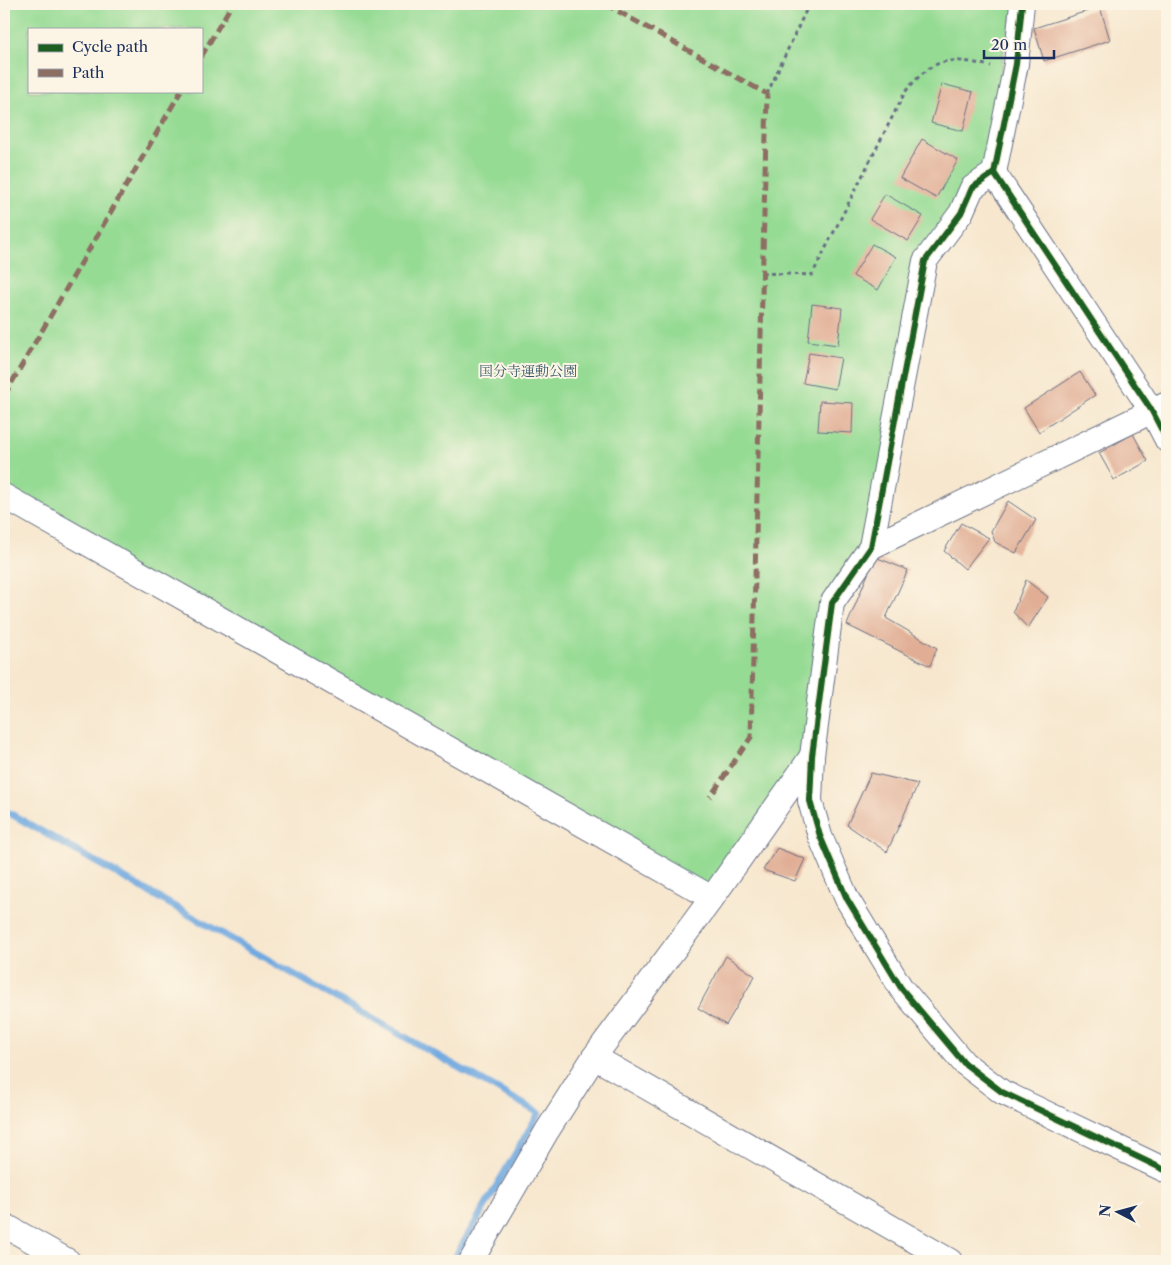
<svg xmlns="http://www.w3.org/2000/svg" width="1171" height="1265" font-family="'Libre Caslon Text','Noto Serif JP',serif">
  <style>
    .green { fill: #96db94; stroke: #588579; fill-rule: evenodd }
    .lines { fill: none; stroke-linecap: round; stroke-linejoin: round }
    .stream { stroke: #70a9e0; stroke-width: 7 }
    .building { fill: #e1ae95 }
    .minor-casing { stroke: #686f85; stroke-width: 26 }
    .path { stroke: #686f85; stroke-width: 3; stroke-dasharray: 4 4; stroke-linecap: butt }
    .minor { stroke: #fff; stroke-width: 24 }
    .quiet { stroke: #8d6e63; stroke-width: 5; stroke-dasharray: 10 5; stroke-linecap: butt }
    .cycleway-casing { stroke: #fcf5e5; stroke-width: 9 }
    .cycleway { stroke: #1b5e20; stroke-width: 6 }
    .labels { text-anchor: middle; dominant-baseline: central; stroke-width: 4; stroke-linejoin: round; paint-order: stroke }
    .park-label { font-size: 14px; fill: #3a5a6c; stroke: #fcf5e5 }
  </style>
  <rect width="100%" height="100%" fill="#fcf5e5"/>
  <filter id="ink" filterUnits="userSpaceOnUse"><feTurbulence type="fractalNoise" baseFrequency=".02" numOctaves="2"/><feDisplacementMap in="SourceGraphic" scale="10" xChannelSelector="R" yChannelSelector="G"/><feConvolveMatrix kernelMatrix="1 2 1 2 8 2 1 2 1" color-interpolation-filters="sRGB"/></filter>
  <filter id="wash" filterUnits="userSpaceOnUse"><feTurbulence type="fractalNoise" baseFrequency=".0096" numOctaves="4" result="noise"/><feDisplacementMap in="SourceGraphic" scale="20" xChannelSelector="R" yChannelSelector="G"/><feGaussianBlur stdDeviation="1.12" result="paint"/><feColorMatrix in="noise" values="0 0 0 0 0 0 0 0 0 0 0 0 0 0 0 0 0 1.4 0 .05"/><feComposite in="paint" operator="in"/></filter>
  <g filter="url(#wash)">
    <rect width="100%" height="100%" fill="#f7e7ce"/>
    <path class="green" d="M4 4H1016L1003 54 994 173 925 261 871 547 832 603 812 756 712 898 4 496ZM29 29H201V91H29Z"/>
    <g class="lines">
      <path class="stream" d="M4 810 539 1113 453 1261"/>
    </g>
    <g id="blocks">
      <g class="building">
        <path d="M1100 7 1110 40 1044 61 1034 28Z"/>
        <path d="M942 84 973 92 963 131 931 123Z"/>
        <path d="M922 139 958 160 936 198 900 178Z"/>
        <path d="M885 194 923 216 908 241 870 219Z"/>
        <path d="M872 244 896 257 878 290 853 276Z"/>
        <path d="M812 304 842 308 838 345 808 341Z"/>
        <path d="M809 353 841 358 835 389 803 383Z"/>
        <path d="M1080 372 1095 395 1039 432 1024 408Z"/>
        <path d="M820 401 853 403 852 433 818 431Z"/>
        <path d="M1133 434 1148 461 1114 480 1099 453Z"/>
        <path d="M1008 501 1036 520 1016 553 995 542 991 531Z"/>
        <path d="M961 523 989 538 965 569 944 551Z"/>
        <path d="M875 557 908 570 886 618 937 648 930 666 847 625Z"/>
        <path d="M1026 580 1048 597 1028 628 1013 612Z"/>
        <path d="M871 773 918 784 887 852 847 825Z"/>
        <path d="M777 848 805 859 795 881 763 870Z"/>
        <path d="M726 956 755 976 726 1025 698 1008Z"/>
      </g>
    </g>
  </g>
  <g filter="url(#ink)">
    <use href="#blocks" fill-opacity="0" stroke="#686f85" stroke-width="1"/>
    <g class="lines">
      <defs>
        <g id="minor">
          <path d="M1022 4 1016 64 994 173 972 188 961 213 925 261 871 547 832 603 812 756 810 801 820 836 847 899 901 988 964 1063 1002 1092 1167 1171"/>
          <path d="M994 173 1152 411 1167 440"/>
          <path d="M4 496 712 898"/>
          <path d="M871 547 1167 404"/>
          <path d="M594 1057 950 1261"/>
          <path d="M4 1225 68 1261"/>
          <path d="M471 1261 547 1131 594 1057 712 898 812 756"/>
        </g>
      </defs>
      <use href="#minor" class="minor-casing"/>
      <g class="path">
        <path d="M767 94 809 4"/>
        <path d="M762 273 812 275 905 92C935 56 947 57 991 66"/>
      </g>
      <use href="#minor" class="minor"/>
      <g class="quiet">
        <path d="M605 4 767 94 751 737 710 797"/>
        <path d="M201 57 232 4"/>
        <path d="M4 396 181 91"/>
      </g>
      <defs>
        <g id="cycleway">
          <path d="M1022 4 1016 64 994 173 972 188 961 213 925 261 871 547 832 603 812 756 810 801 820 836 847 899 901 988 964 1063 1002 1092 1167 1171"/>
          <path d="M994 173 1152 411 1167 440"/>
        </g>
      </defs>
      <use href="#cycleway" class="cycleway-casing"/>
      <use href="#cycleway" class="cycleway"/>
    </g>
  </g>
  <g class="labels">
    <g class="park-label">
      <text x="528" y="371">国分寺運動公園</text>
    </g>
  </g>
  <rect width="1171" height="1265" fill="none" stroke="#fcf5e5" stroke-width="20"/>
  <rect x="28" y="28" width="175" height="65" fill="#fcf5e5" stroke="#a2a6af"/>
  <rect x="38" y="44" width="25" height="8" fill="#1b5e20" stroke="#a2a6af"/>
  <text x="72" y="52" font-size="15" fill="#1b2f5e">Cycle path</text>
  <rect x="38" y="69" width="25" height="8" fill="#8d6e63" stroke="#a2a6af"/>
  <text x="72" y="78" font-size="15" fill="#1b2f5e">Path</text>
  <g transform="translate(1118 1212) rotate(276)" stroke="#fcf5e5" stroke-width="4" paint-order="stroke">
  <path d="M0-4L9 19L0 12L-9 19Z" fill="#1b2f5e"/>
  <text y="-8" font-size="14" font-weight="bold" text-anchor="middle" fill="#1b2f5e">N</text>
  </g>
  <path d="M984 50v8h70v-8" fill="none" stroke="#1b2f5e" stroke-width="2.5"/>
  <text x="991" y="50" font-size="15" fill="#1b2f5e" stroke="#fcf5e5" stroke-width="4" paint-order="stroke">20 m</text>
</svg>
